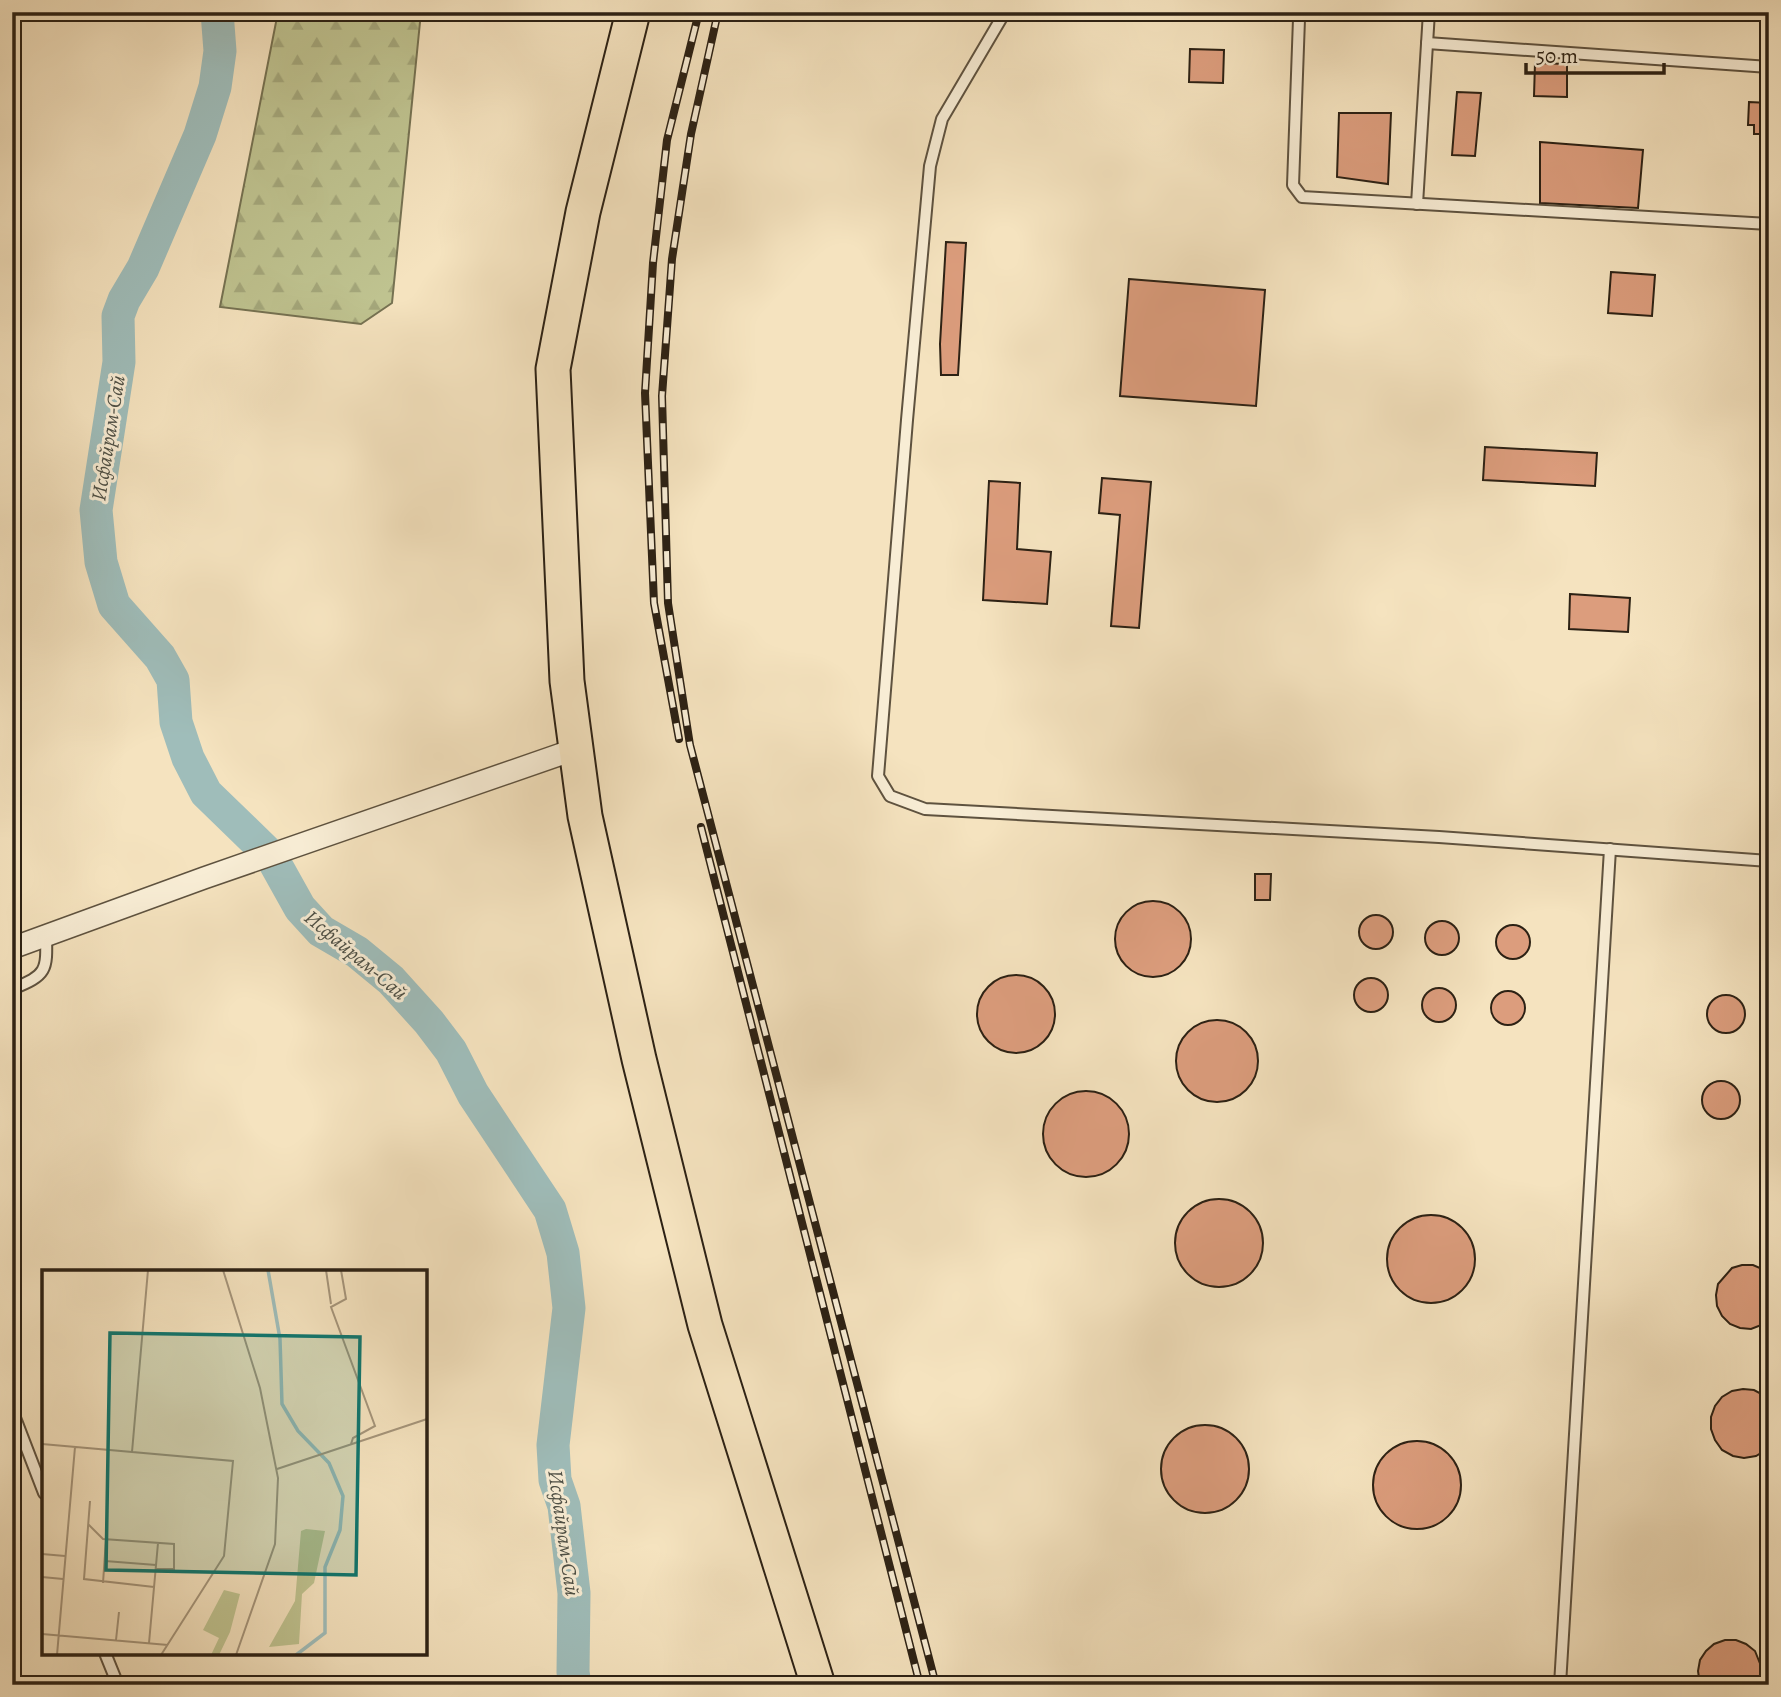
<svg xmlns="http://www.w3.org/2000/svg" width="1781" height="1697" font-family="Alegreya,serif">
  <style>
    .forest { fill: url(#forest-firs); stroke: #767252; stroke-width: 2 }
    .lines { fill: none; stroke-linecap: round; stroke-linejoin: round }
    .river { stroke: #9fbdba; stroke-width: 33 }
    .building { fill: #dc9d7d; stroke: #2c2114; stroke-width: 2 }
    .lane-casing { stroke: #5e523f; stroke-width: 14 }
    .street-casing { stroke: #5e523f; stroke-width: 24 }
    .primary-casing { stroke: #2c2114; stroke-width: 37 }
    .lane { stroke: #f8edd5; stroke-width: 10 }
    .street { stroke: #f8edd5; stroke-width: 21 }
    .primary { stroke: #f5e3bf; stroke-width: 33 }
    .rail-casing { stroke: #2c2114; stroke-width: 8 }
    .rail { stroke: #f8edd5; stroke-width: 5; stroke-dasharray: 16; stroke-linecap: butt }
    .labels { text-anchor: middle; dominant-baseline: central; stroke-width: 6; stroke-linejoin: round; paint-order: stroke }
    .water-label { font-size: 21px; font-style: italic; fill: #4e5046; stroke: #f8edd5 }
    .inset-river { fill: none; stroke: #9fbdba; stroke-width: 3.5 }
    .inset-road { fill: none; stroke: #a5957b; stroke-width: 2 }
    .view { fill: #0f766e; fill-opacity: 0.15; stroke: #0f766e; stroke-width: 3.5 }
    .inset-edge { fill: none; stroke: #2c2114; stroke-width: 3.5 }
  </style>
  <defs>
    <pattern id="forest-firs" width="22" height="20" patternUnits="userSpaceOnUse" patternTransform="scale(1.75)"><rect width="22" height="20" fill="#bfc390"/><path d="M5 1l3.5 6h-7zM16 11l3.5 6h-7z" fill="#a4a77b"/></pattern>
  </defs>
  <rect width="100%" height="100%" fill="#f5e3bf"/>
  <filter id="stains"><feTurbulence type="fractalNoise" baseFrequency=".00286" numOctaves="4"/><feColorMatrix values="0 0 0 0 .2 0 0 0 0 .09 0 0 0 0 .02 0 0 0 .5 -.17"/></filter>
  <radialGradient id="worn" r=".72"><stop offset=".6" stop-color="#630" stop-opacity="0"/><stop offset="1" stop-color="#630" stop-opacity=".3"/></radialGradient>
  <path class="forest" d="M278 12H421L392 303 361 324 220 307Z"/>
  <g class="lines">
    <path class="river" d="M217 12 220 51 215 87 200 135 143 268 124 300 118 316 119 362 96 510 101 562 114 605 160 657 173 680 176 722 188 758 206 793 271 856 300 908 321 931 357 952 391 980 429 1022 451 1051 473 1094 550 1210 563 1253 569 1308 553 1445 555 1480 564 1506 574 1593 573 1672 575 1685"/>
  </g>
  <g class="building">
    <path d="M1190 49 1224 50 1223 83 1189 82Z"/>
    <path d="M1535 63 1567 64V97L1534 96Z"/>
    <path d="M1457 92 1481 93 1475 156 1452 155Z"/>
    <path d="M1749 102 1769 103V134H1754V125H1748Z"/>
    <path d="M1339 113H1391L1388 184 1337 177Z"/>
    <path d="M1540 142 1643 150 1638 208 1540 203Z"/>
    <path d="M946 242 966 243 958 375H941L940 344Z"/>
    <path d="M1611 272 1655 275 1652 316 1608 313Z"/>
    <path d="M1129 279 1265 290 1256 406 1120 396Z"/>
    <path d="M1485 447 1597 453 1595 486 1483 480Z"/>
    <path d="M1102 478 1151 482 1139 628 1111 626 1120 515 1099 513Z"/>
    <path d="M989 481 1020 483 1017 549 1051 552 1047 604 983 600Z"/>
    <path d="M1570 594 1630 598 1628 632 1569 629Z"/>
    <path d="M1255 874H1271L1270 900H1255Z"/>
    <circle cx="1153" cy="939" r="38"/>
    <circle cx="1376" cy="932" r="17"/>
    <circle cx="1442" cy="938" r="17"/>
    <circle cx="1513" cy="942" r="17"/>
    <circle cx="1016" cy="1014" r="39"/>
    <circle cx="1371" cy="995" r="17"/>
    <circle cx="1439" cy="1005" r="17"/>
    <circle cx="1508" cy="1008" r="17"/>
    <circle cx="1726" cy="1014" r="19"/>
    <circle cx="1217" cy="1061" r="41"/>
    <circle cx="1721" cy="1100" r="19"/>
    <circle cx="1086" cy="1134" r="43"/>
    <circle cx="1219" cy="1243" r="44"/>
    <circle cx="1431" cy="1259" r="44"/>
    <path d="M1742 1265H1753L1769 1272V1322L1751 1329 1740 1328 1730 1324 1722 1316 1717 1306 1716 1295 1718 1284 1732 1268Z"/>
    <path d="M1743 1389 1754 1390 1769 1398V1448L1756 1456 1744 1458 1733 1456 1722 1450 1715 1440 1711 1429V1417L1715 1406 1722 1397 1732 1391Z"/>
    <circle cx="1205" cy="1469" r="44"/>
    <circle cx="1417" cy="1485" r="44"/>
    <path d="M1725 1640H1736L1746 1644 1755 1651 1763 1671 1761 1685H1700L1698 1671 1700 1660 1706 1651 1714 1644Z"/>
  </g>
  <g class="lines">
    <defs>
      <g id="lane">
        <path d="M1005 12 942 119 930 166 907 420 878 776 890 796 925 809 1439 837 1769 861"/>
        <path d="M1306 12 1299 19 1293 185 1302 197 1769 224"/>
        <path d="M1384 12 1428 15"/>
        <path d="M1427 43 1769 67"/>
        <path d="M1417 204 1429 12"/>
        <path d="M12 989C47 975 47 971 46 935"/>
        <path d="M12 1410 44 1493"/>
        <path d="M105 1653 118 1685"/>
        <path d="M1560 1685 1610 849"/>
      </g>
      <path id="street" d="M12 948 204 878 576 749"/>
      <path id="primary" d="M633 12 583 212 553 369 567 681 585 816 639 1059 705 1325 818 1685"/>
    </defs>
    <use href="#lane" class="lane-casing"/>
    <use href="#street" class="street-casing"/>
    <use href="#primary" class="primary-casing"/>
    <use href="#lane" class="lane"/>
    <use href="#street" class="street"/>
    <use href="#primary" class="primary"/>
    <defs>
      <g id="rail">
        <path d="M718 12 691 134 672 259 662 396 668 603 690 745 936 1685"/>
        <path d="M679 739 654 603 645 393 653 263 667 140 699 12"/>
        <path d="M701 827 920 1685"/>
      </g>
    </defs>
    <use href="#rail" class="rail-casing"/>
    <use href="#rail" class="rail"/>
  </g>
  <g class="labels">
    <g class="water-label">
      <text transform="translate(108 438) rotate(-81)">Исфайрам-Сай</text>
      <text transform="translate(356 955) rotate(40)">Исфайрам-Сай</text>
      <text transform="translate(564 1533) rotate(82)">Исфайрам-Сай</text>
    </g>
  </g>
  <g transform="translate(42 1270)">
    <rect width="385" height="385" fill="#f5e3bf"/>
    <path d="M264 259 283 261 272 313 260 324 257 374 227 377 253 331 259 261ZM182 320 198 324 188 362 177 385H169L177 368 161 360Z" fill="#bfc390"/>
    <path class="inset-river" d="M226 0 238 69 240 134 256 161 287 193 301 226 298 260 283 297V363L254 385"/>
    <path class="inset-road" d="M181 0 218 118 236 208 233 274 194 385M284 0 289 34M299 0 304 29 289 37 333 156 311 168 309 174M0 174 191 191 182 286 119 385M90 182 106 0M235 199 385 149M48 231 42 309 112 317M46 254 61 269 132 274V299H114M0 284 23 286M63 291 114 295M0 307 21 309M61 313 64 269M0 364 126 375M74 370 77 342M107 373 116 273M15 385 33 177"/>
    <path class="view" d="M68 63 318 67 314 305 64 300Z"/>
    <rect width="385" height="385" class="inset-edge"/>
  </g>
  <rect width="1781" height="1697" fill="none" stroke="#f5e3bf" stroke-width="42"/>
  <rect x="14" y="14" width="1753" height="1669" fill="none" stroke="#2c2114" stroke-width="3.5"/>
  <rect x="21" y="21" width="1739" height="1655" fill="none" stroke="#2c2114" stroke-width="2"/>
  <path d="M1526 63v10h138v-10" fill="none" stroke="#2c2114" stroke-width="3.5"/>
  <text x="1536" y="63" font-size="21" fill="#2c2114" stroke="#f8edd5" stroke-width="5" paint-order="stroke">50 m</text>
  <rect width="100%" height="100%" filter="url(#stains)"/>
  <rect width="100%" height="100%" fill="url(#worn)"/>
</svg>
